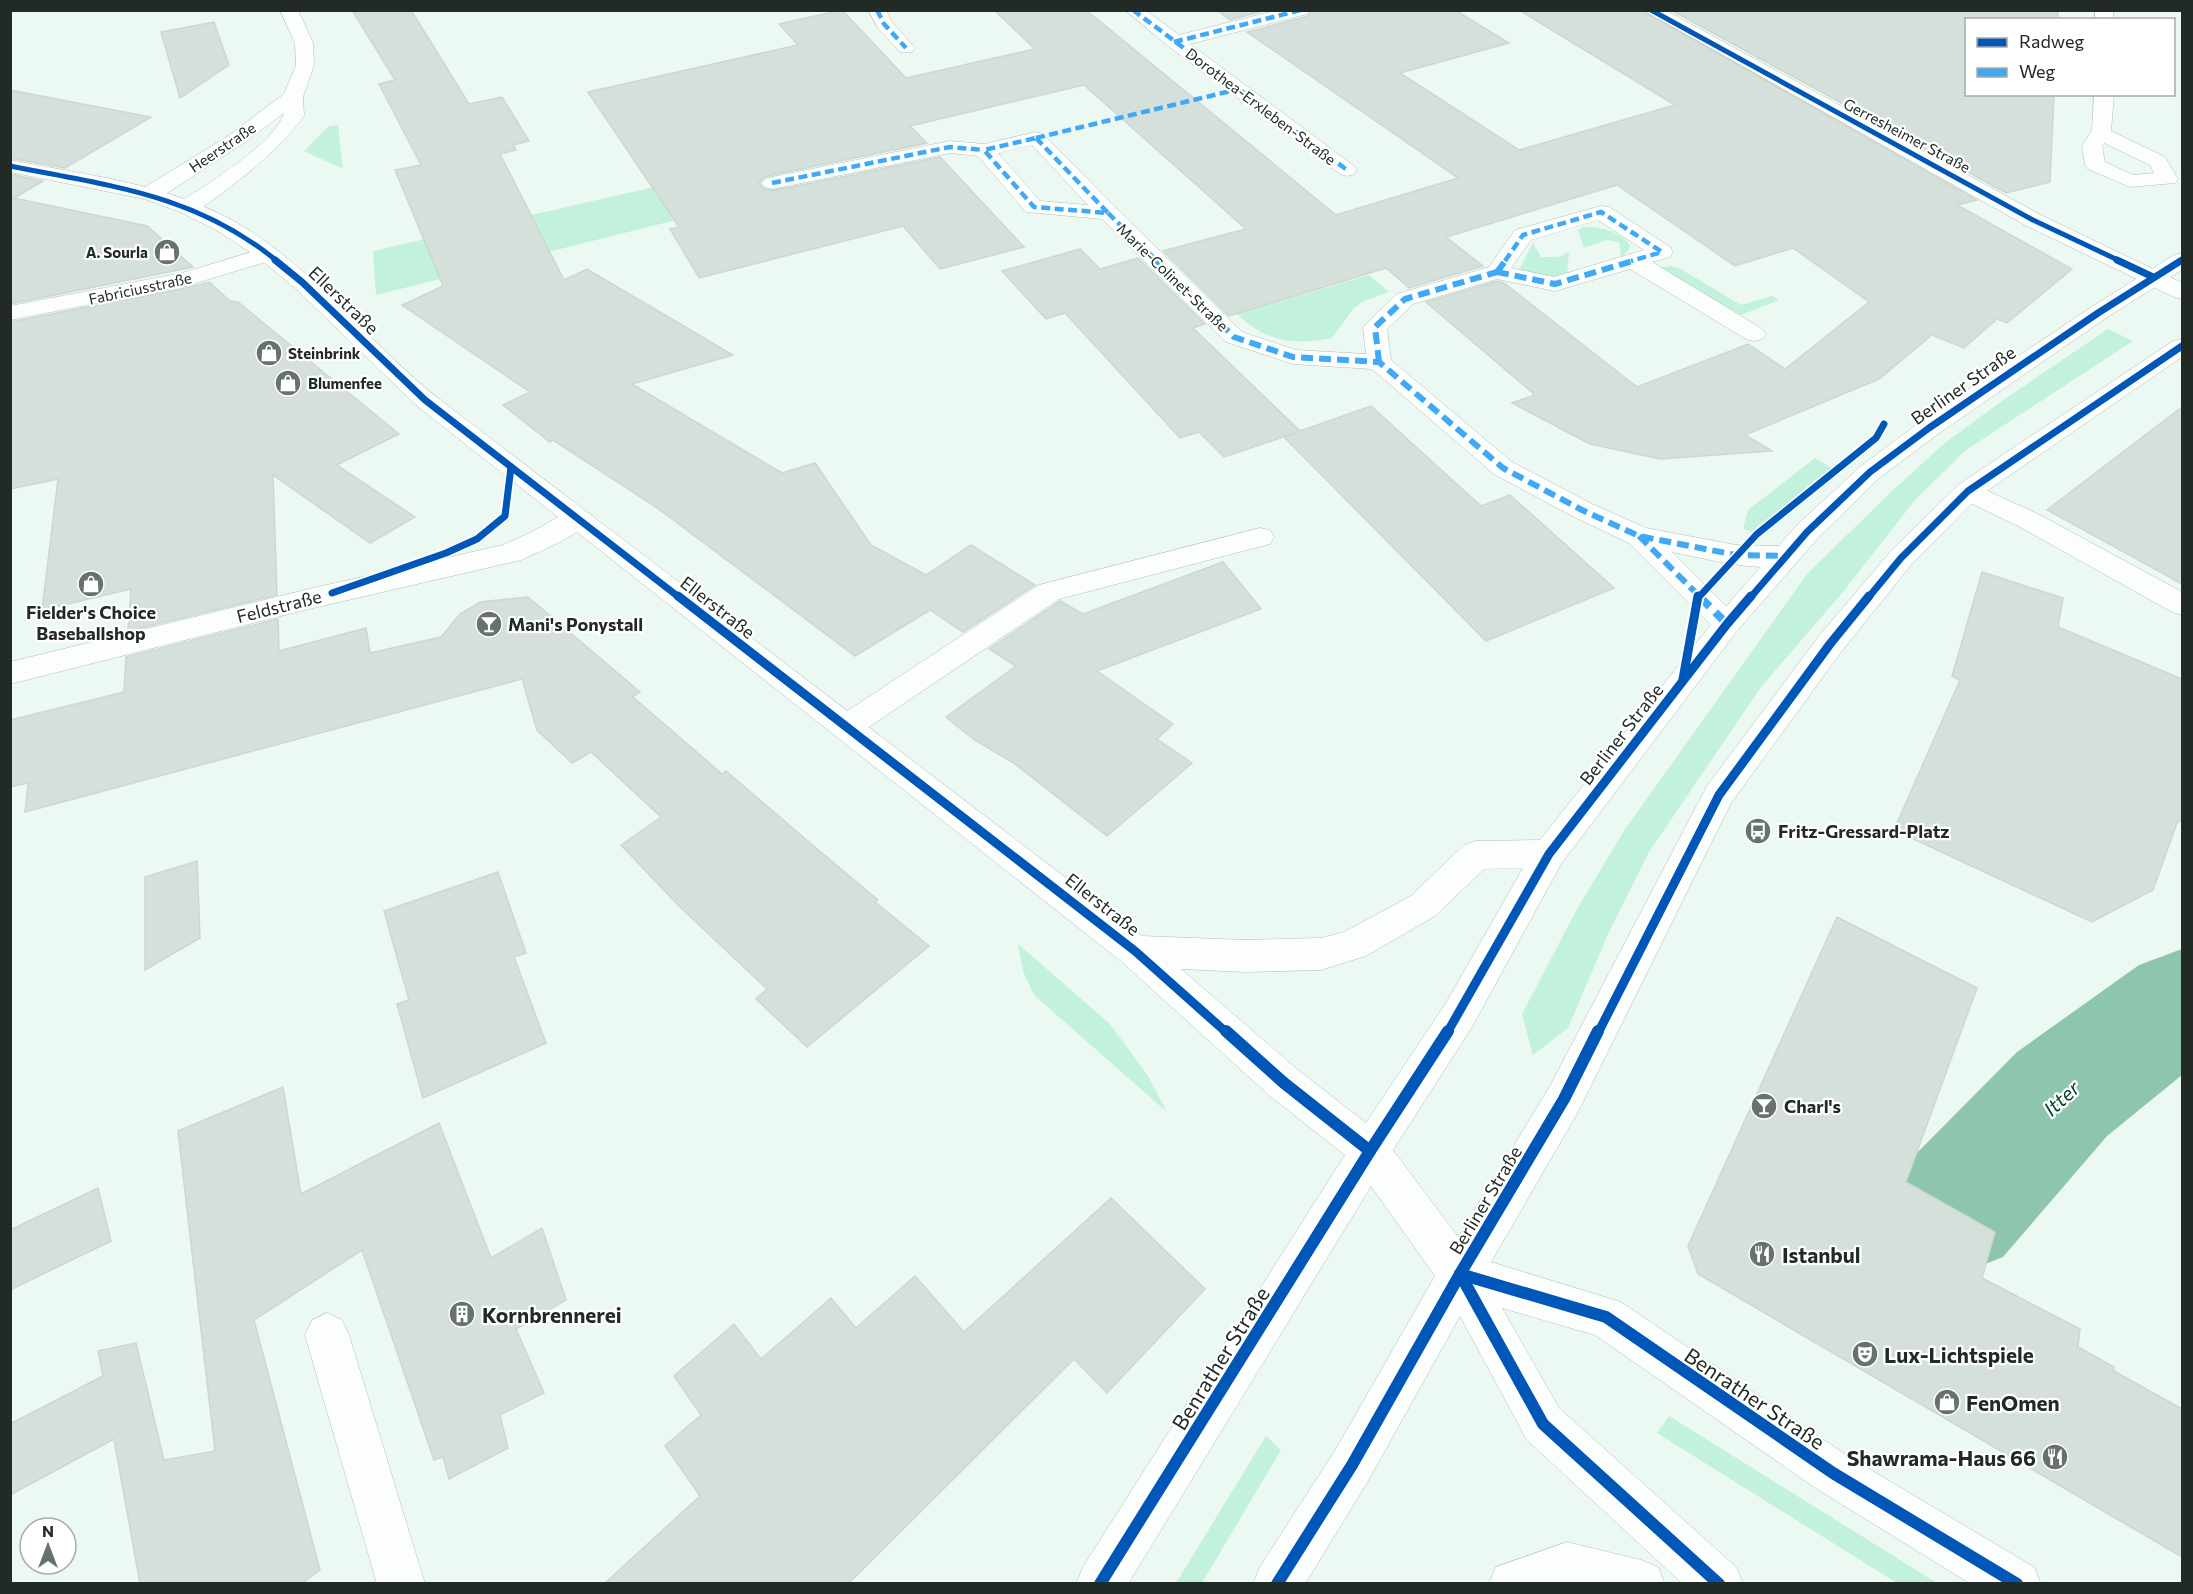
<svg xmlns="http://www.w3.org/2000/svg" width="2193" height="1594" font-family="Commissioner,sans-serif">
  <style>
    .green { fill: #c2f2db }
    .water { fill: #8ec6ad }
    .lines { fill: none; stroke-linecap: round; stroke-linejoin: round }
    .river { fill: #8ec6ad; fill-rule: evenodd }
    .building { fill: #d5e0da; stroke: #cdd7d2; stroke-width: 1.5 }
    .minor-casing { stroke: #b5beb9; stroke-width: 1 }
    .major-casing { stroke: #b5beb9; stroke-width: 1 }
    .minor { fill: #fcfefd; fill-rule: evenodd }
    .major { fill: #fcfefd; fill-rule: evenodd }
    .quiet-far2 { stroke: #3fa9f5; stroke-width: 4.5; stroke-dasharray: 9 4.5; stroke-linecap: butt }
    .quiet-far1 { stroke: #3fa9f5; stroke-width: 6; stroke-dasharray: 12 6; stroke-linecap: butt }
    .quiet { stroke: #3fa9f5; stroke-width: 8; stroke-dasharray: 15 8; stroke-linecap: butt }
    .cycleway-far3-casing { stroke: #fff; stroke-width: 8 }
    .cycleway-far2-casing { stroke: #fff; stroke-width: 10 }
    .cycleway-far1-casing { stroke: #fff; stroke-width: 13 }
    .cycleway-casing { stroke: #fff; stroke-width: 16 }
    .cycleway-far3 { stroke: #0057b8; stroke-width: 5 }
    .cycleway-far2 { stroke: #0057b8; stroke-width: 7 }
    .cycleway-far1 { stroke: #0057b8; stroke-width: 9 }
    .cycleway { stroke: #0057b8; stroke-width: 12 }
    .labels { text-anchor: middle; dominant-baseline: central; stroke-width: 4.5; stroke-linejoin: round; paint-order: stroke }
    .far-street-label { font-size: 15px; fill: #212a25; stroke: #fff }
    .far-poi-label { font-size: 15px; font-weight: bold; fill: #212a25; stroke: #fff; text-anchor: start }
    .street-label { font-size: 18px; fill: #212a25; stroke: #fff }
    .poi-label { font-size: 18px; font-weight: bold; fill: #212a25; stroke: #fff; text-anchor: start }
    .water-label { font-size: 20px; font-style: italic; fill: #01442d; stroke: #fff }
    .near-poi-label { font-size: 21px; font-weight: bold; fill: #212a25; stroke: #fff; text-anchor: start }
    .near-street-label { font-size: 21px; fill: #212a25; stroke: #fff }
  </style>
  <rect width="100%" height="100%" fill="#ecf8f2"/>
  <g class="green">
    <path d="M338 125 343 169 304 151 329 126Z"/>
    <path d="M764 162 786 190 780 194 376 295 373 251Z"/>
    <path d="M1583 227C1600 226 1620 231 1630 245L1628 251 1621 257 1619 242 1607 240 1584 248 1578 230Z"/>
    <path d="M1533 243 1541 257H1558L1569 252 1567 275 1552 277 1523 272 1520 268Z"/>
    <path d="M1671 266 1681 269 1741 305 1772 296 1779 300 1741 315 1658 268Z"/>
    <path d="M1369 275 1389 292 1364 301 1353 309 1332 338C1291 345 1268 343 1237 314Z"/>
    <path d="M2108 329 2133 341 1966 450 1915 500 1843 592 1761 687 1649 852 1608 934 1568 1028 1533 1055 1522 1014 1576 911 1624 831 1807 574 1892 491 1946 442 2002 401Z"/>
    <path d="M1815 458 1832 468 1753 532 1743 529 1748 510Z"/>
    <path d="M1018 944 1110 1024 1148 1076 1167 1112 1034 995 1023 971Z"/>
    <path d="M1669 1416 1937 1583H1897L1657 1433Z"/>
    <path d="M1266 1436 1281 1450 1202 1583H1176Z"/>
  </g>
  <path class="water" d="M2182 953V1061L1993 1216 1929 1177 2022 1069Z"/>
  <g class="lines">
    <path class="river" d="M2182 949V1075L2107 1136 2003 1257 1955 1276 1907 1257 1888 1210 1907 1163 2017 1052 2139 965Z"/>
  </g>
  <g class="building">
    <path d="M352 10H411L469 104 502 97 529 141 513 145 516 150 500 154 564 280 587 269 733 355 632 384 782 473 815 463 871 545 926 575 971 545 1035 585 963 632 930 610 855 656 656 507 553 440 550 442 503 405 530 392 402 305 443 286 395 170 421 165 379 84 395 80Z"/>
    <path d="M842 10 906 78 1035 49 994 10H1086L1336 215 1458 178 1247 32 1308 16 1311 10H1455L1509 43 1400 73 1519 150 1675 105 1519 10H1641L1977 200 1957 205 2072 269 2007 323 1997 319 1964 348 1932 335 1879 379 1745 435 1772 451 1660 459 1590 444 1512 403 1535 395 1426 302 1497 281 1504 283 1637 387 1748 344 1785 369 1869 302 1793 248 1735 266 1617 185 1446 237 1483 266 1409 288 1386 268 1229 316 1163 251 1246 229 1084 85 910 126 927 143 772 175 763 177 759 183 763 189 772 191 940 157 1024 247 940 269 903 226 699 278 670 229 679 227 588 92 798 45 779 24Z"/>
    <path d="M1217 10H1267L1230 20Z"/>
    <path d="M1671 10H2058V20H1966V94H2054L2050 182 2006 193Z"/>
    <path d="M214 22 229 65 180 98 161 32Z"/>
    <path d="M10 90 151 117 65 168 10 158Z"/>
    <path d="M10 174 43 181 14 198 147 226 193 267 10 304Z"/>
    <path d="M1080 249 1100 269 1138 258 1205 324 1193 328 1300 431 1371 406 1481 506 1510 495 1614 588 1486 641 1284 437 1295 433 1224 457 1199 432 1180 438 1065 313 1046 319 1002 271Z"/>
    <path d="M209 282 230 301 238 302 399 434 337 465 415 517 370 543 273 475 277 595 128 631 131 589 42 610 58 479 10 489V322L186 288Z"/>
    <path d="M2182 407V584L2047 510Z"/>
    <path d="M1223 562 1261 609 1097 671 1173 724 1157 739 1192 763 1107 836 1015 764 973 739 946 717 1016 666 989 649 1060 601 1083 614Z"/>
    <path d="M1982 572 2063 598 2058 627 2182 679V819L2177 823 2153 890 2092 922 1894 830 1960 680 1952 676Z"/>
    <path d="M528 597 640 692 633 697 722 774 726 771 816 848 878 900 875 902 929 946 807 1047 756 999 767 989 679 906 621 845 661 817 591 752 572 763 537 730 522 679 25 812 28 783 10 787V720L124 692 126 657 278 619 279 651 366 628 370 653 441 637 460 614 480 602Z"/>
    <path d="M197 861 200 938 145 970V877Z"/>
    <path d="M498 872 526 953 514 957 546 1043 423 1098 397 1004 409 1000 384 911Z"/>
    <path d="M1837 917 1977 988 1906 1182 1995 1232 1982 1278 2080 1329 2078 1347 2114 1367V1371L2182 1409V1557L1698 1274 1688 1246Z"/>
    <path d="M283 1087 301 1194 439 1123 491 1258 542 1228 566 1300 516 1329 544 1393 500 1415 508 1448 449 1479 443 1457 434 1460 362 1250 254 1320 320 1570 301 1584H140L114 1439 10 1495V1424L103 1376 98 1351 136 1343 164 1460 215 1451 178 1131Z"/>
    <path d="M98 1188 111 1241 10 1290V1230Z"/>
    <path d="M1111 1198 1205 1289 1107 1393 1074 1359 848 1584H604L700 1496 665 1446 701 1415 674 1376 734 1324 761 1359 831 1298 856 1328 915 1276 964 1332Z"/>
  </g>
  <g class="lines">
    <defs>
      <g id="minor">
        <path d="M280 10H298L313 43 314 65 303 97 304 116 301 120C271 158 235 184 196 212L188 213 180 212 177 207 180 202C207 185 275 143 284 113L242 144 158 199 150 200 142 199 139 194 142 189 228 136 284 94 296 65 295 43Z"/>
        <path d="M868 10H886L892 22 915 48 912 52H900L878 28Z"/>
        <path d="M1125 10H1145L1179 35 1278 10H1309L1307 14 1190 44 1354 166 1357 170 1354 174 1347 176 1340 174 1168 46Z"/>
        <path d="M1643 10H1665L2041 215 2182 283V299L2174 297 2025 225Z"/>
        <rect x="2095" y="10" width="18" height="10"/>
        <path d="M2094 94H2114L2111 131 2165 157 2178 179 2175 183 2130 187 2088 169 2085 165 2082 146 2092 130ZM2104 143 2150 165 2154 173 2133 175 2105 162 2102 146Z"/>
        <path d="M1036 132 1043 134 1116 208 1242 332 1296 350 1366 354 1363 327 1397 294 1489 267 1515 230 1601 206 1609 207 1670 247 1673 252 1670 257 1652 262 1762 329 1766 334 1762 339 1754 341 1746 339 1630 269 1555 291 1497 279 1413 304 1387 329 1391 360 1512 462 1592 504 1646 528 1736 545 1786 546 1796 549 1800 556 1796 563C1757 574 1710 559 1672 552L1737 617 1742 624 1737 631 1727 634 1717 631 1629 543 1572 516 1494 474 1372 369 1293 364 1226 342 1102 219 1026 212 978 156 950 153 772 189 765 187 761 183 765 179 772 177 950 141 984 144ZM1032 145 1088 205 1040 201 998 153ZM1598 220 1644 250 1554 277 1511 268 1531 240Z"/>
        <path d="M268 247 276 249 279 254 276 259 186 286 10 320V306L182 273Z"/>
        <path d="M1968 482 2040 515 2182 592V615L2172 612 2020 527 1958 497 1954 491 1958 485Z"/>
        <path d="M577 509 587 512 591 518C579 536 541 551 521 560L309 609 10 684V662L309 589 503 545 532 532 567 512Z"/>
        <path d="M1260 528 1270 530 1274 537 1270 544 1059 599 857 735 846 739 835 735 830 727 835 719 1039 585Z"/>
        <path d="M327 1313 342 1320 349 1335 425 1584H377L305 1335 312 1320Z"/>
      </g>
      <g id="major">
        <path d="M10 160C85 175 164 183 232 220 314 266 369 345 443 402 676 580 909 758 1142 936L1246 940 1321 938 1344 932 1411 896 1464 845 1476 841 1540 840 1717 617 1797 525 1861 466 1920 422 2090 308 2174 255 2182 253V270L2106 318 1938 434 1879 478 1817 539 1737 631 1561 864 1472 1027 1393 1150 1458 1237 1550 1086 1707 786 1819 636 1891 551 1958 485 2173 341 2182 339V357L1978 497 1911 565 1841 652 1731 803 1578 1112 1491 1262 1621 1302 1849 1457 2034 1567 2041 1584H1971L1817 1489 1595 1335 1502 1308 1559 1408 1736 1567 1743 1584H1683L1527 1440 1460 1316 1368 1481 1305 1584H1253L1260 1567 1336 1449 1435 1276 1371 1186 1128 1584H1076L1083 1567 1345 1155 1270 1096 1122 962 416 405 294 287 260 259 218 231 180 212 145 199 10 172ZM1523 868 1446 1003 1366 1123 1298 1070 1181 969 1246 972 1321 970 1353 960 1366 956 1435 916 1484 869Z"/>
        <path d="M1567 1542 1641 1560 1658 1567 1665 1584H1489L1496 1567Z"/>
      </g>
    </defs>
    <use href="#minor" class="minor-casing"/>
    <use href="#major" class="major-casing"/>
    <use href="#minor" class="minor"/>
    <use href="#major" class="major"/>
    <g class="quiet-far2">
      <path d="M877 10 884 24 906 48"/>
      <path d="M1133 10 1347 170"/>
      <path d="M1174 42 1301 10"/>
      <path d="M1036 138 1239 89"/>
      <path d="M1036 138 1108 213 1034 207 984 150Z"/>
      <path d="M772 183 950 147 984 150"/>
      <path d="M1108 213 1157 261"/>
      <path d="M1505 261 1523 235 1601 212 1662 252 1631 261"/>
    </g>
    <g class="quiet-far1">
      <path d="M1156 260 1234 337 1293 357 1379 362 1503 468 1582 510 1639 536 1736 555 1786 556"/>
      <path d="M1497 272 1555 284 1636 260"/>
      <path d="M1497 272 1506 260"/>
      <path d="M1379 362 1375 327 1405 299 1497 272"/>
      <path d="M1639 536 1701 598"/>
    </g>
    <path class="quiet" d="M1699 596 1727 624"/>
    <defs>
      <g id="cycleway-far3">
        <path d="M1651 10 2033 220 2120 261"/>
        <path d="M10 166C110 186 195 194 277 261"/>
        <path d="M2180 261 2182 260"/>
      </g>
      <g id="cycleway-far2">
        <path d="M275 260 302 282 425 400 680 598"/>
        <path d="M2117 260 2153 277"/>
        <path d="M332 593 446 553 477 539 505 516 511 467"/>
        <path d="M1698 598 1757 534 1876 438 1884 424"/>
        <path d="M1750 598 1807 532 1870 472 1929 428 2098 313 2182 260"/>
        <path d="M1868 598 1901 558 1968 491 2182 346"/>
      </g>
      <g id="cycleway-far1">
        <path d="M678 596 1135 951 1227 1033"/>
        <path d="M1683 679 1698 596"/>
        <path d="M1447 1033 1549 854 1727 624 1751 596"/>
        <path d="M1598 1033 1719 795 1830 644 1869 596"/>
      </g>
      <g id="cycleway">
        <path d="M1226 1031 1284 1083 1370 1151"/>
        <path d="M1460 1274 1606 1317 1833 1473 2017 1584"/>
        <path d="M1460 1274 1543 1424 1719 1584"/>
        <path d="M1100 1584 1370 1151 1448 1031"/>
        <path d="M1277 1584 1352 1465 1460 1274 1564 1099 1598 1031"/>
      </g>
    </defs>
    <use href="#cycleway-far3" class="cycleway-far3-casing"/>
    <use href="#cycleway-far2" class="cycleway-far2-casing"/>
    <use href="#cycleway-far1" class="cycleway-far1-casing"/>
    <use href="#cycleway" class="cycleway-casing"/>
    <use href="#cycleway-far3" class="cycleway-far3"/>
    <use href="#cycleway-far2" class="cycleway-far2"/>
    <use href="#cycleway-far1" class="cycleway-far1"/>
    <use href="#cycleway" class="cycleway"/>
  </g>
  <defs>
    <symbol id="shop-disc" viewBox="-11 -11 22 22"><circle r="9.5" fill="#68726d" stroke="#fff"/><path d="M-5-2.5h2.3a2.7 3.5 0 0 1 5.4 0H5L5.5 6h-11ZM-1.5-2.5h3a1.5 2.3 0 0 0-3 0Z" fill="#fff"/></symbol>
    <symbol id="bar-disc" viewBox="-11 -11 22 22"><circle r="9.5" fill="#68726d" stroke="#fff"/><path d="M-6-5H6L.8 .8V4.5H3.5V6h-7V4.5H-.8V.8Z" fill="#fff"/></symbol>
    <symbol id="bus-disc" viewBox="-11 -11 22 22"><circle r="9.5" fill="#68726d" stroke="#fff"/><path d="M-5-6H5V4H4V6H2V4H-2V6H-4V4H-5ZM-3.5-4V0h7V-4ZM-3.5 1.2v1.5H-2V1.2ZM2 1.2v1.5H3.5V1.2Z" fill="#fff"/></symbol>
    <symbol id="restaurant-disc" viewBox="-11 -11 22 22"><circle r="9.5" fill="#68726d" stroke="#fff"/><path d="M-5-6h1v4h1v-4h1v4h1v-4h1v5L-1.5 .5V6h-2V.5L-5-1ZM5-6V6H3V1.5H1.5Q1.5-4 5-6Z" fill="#fff"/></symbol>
    <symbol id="building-disc" viewBox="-11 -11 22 22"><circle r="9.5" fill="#68726d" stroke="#fff"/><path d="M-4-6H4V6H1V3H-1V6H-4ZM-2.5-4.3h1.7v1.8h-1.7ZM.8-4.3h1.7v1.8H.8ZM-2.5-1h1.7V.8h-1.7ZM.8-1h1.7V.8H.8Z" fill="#fff"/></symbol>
    <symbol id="theatre-disc" viewBox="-11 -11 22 22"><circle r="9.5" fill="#68726d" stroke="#fff"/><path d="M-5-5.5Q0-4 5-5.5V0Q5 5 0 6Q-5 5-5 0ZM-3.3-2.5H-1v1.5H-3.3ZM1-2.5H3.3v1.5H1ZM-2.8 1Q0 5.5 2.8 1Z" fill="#fff"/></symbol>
  </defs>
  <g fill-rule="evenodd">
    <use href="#shop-disc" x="152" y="237" width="30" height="30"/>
    <use href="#shop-disc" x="254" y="338" width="30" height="30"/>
    <use href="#shop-disc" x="273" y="368" width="30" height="30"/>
    <use href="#shop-disc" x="76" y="569" width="30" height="30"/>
    <use href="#bar-disc" x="474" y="609" width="30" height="30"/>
    <use href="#bus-disc" x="1743" y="816" width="30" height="30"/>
    <use href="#bar-disc" x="1749" y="1091" width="30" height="30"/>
    <use href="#restaurant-disc" x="1747" y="1239" width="30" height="30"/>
    <use href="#building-disc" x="447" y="1299" width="30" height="30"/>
    <use href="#theatre-disc" x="1850" y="1339" width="30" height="30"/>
    <use href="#shop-disc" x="1932" y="1387" width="30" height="30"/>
    <use href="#restaurant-disc" x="2040" y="1442" width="30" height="30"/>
  </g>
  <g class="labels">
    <g class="far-street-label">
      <text transform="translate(1261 106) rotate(37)">Dorothea-Erxleben-Straße</text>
      <text transform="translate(1907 135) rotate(28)">Gerresheimer Straße</text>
      <text transform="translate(222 147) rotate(-34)">Heerstraße</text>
      <text transform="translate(1173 277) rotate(44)">Marie-Colinet-Straße</text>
      <text transform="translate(140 288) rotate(-12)">Fabriciusstraße</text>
    </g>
    <g class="far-poi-label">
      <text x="148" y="252" text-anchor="end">A. Sourla</text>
      <text x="288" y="353">Steinbrink</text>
      <text x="308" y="383">Blumenfee</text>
    </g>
    <g class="street-label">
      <text transform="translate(344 300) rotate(44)">Ellerstraße</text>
      <text transform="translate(1963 385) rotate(-35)">Berliner Straße</text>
      <text transform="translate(279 606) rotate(-14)">Feldstraße</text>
      <text transform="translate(718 607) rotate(38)">Ellerstraße</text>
      <text transform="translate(1621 734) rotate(-52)">Berliner Straße</text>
      <text transform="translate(1103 904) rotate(38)">Ellerstraße</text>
      <text transform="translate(1485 1200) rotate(-59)">Berliner Straße</text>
    </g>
    <g class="poi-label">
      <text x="91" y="612" text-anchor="middle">Fielder's Choice<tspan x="91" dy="21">Baseballshop</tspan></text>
      <text x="508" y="624">Mani's Ponystall</text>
      <text x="1778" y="831">Fritz-Gressard-Platz</text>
      <text x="1784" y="1106">Charl's</text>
    </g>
    <g class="water-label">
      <text transform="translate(2061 1098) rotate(-43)">Itter</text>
    </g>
    <g class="near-poi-label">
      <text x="1782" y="1254">Istanbul</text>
      <text x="482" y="1314">Kornbrennerei</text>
      <text x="1884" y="1354">Lux-Lichtspiele</text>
      <text x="1966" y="1402">FenOmen</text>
      <text x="2036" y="1457" text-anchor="end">Shawrama-Haus 66</text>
    </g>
    <g class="near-street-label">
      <text transform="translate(1220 1358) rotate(-58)">Benrather Straße</text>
      <text transform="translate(1755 1398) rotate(34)">Benrather Straße</text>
    </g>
  </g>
  <rect width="2193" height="1594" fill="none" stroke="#212a25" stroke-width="24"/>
  <rect x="1965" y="18" width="210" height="78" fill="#ffffff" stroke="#a6aaa8" stroke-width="1.5"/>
  <rect x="1977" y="38" width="30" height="9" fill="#0057b8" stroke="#a6aaa8" stroke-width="1.5"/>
  <text x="2019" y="48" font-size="18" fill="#212a25">Radweg</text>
  <rect x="1977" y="68" width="30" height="9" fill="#3fa9f5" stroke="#a6aaa8" stroke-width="1.5"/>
  <text x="2019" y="78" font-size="18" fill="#212a25">Weg</text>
  <g transform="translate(48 1546)"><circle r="28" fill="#ffffff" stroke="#a6aaa8" stroke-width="1.5"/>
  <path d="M0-4.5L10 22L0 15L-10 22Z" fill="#68726d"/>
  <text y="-9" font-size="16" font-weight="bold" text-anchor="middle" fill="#212a25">N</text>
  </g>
</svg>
